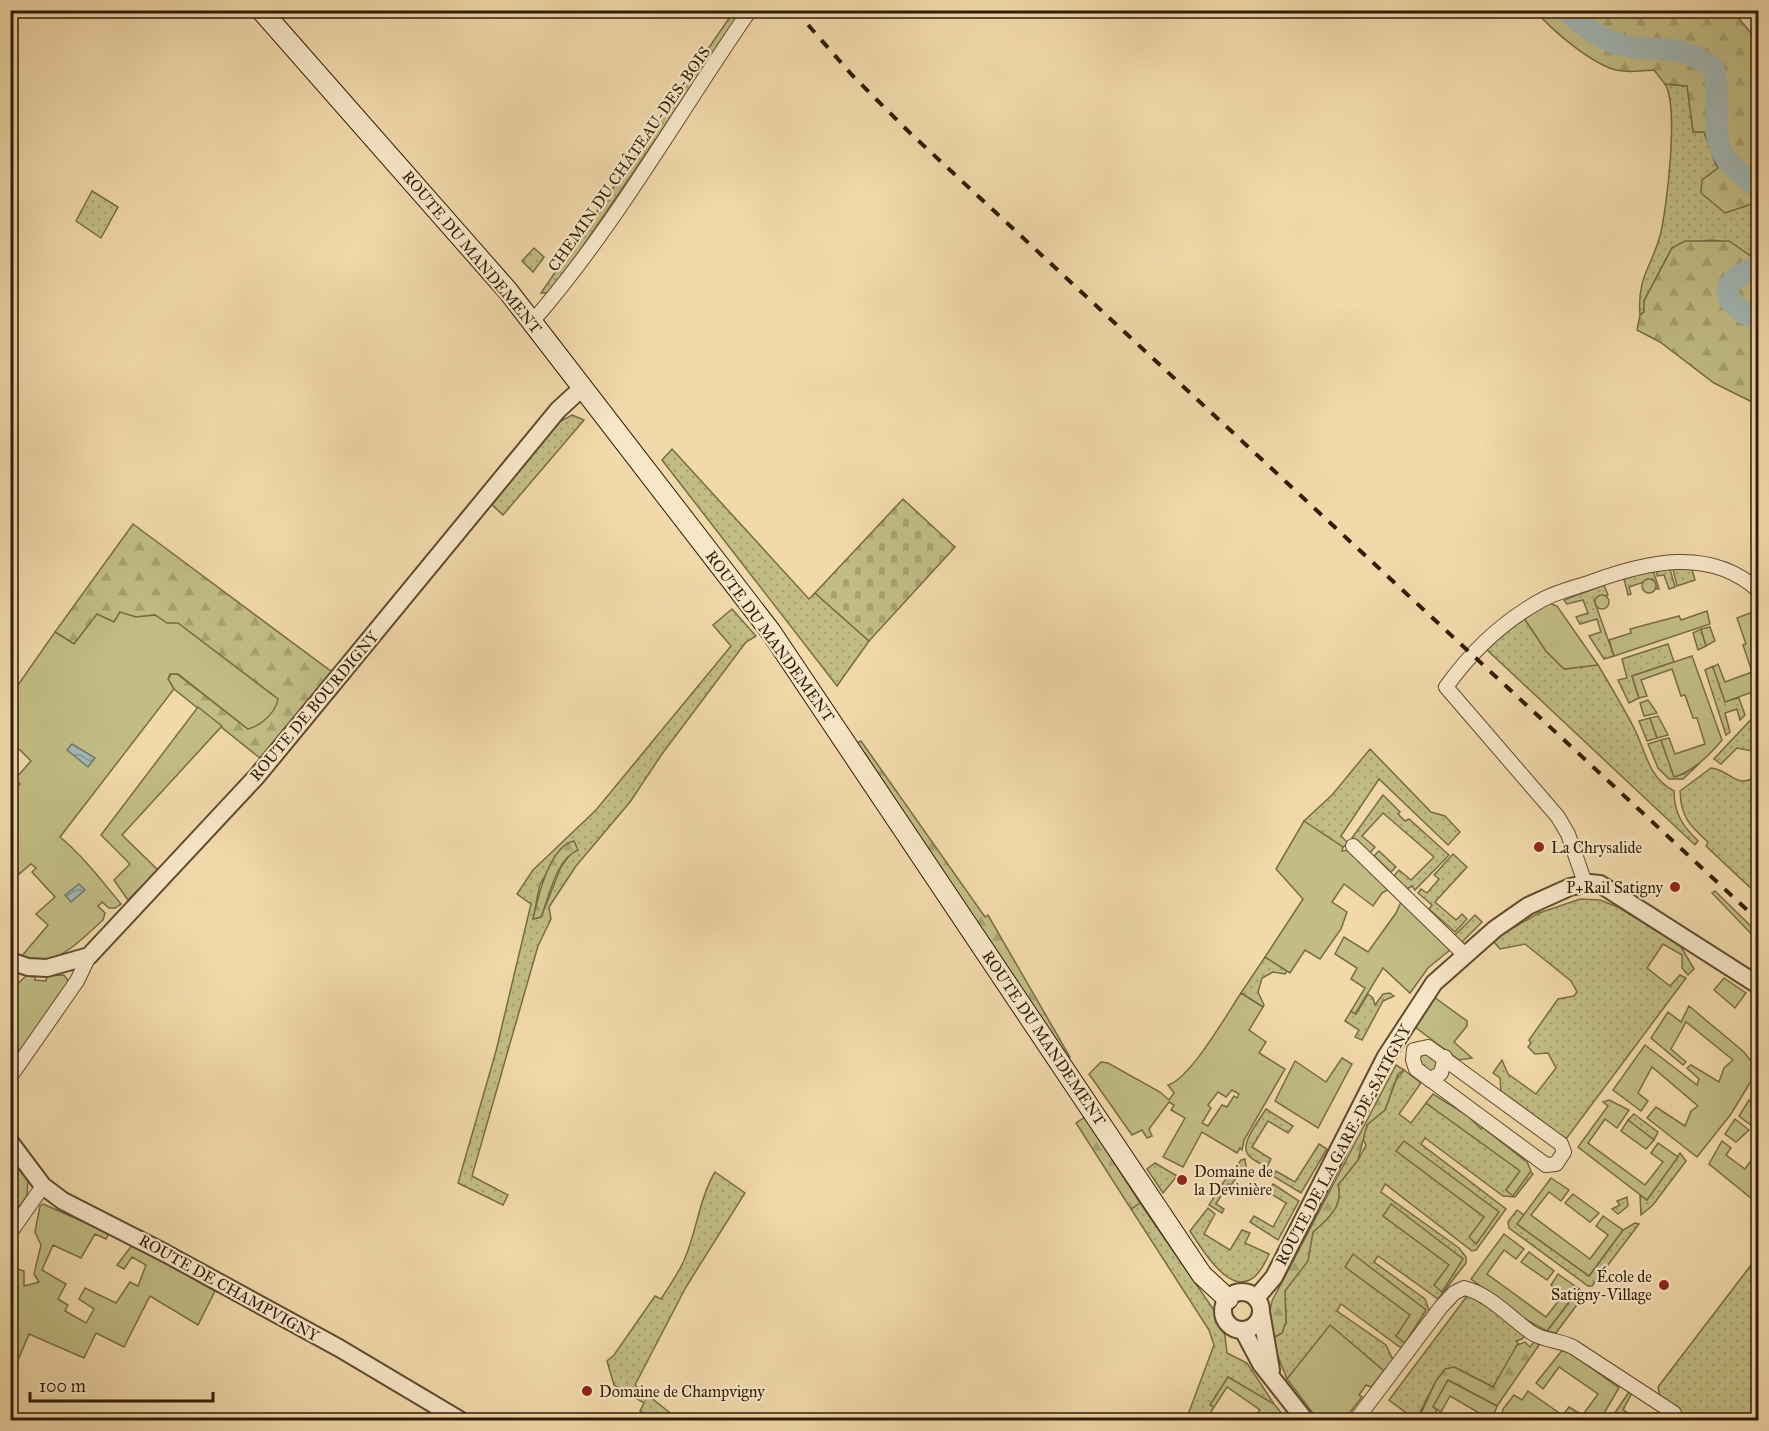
<svg xmlns="http://www.w3.org/2000/svg" width="1769" height="1431" font-family="'IM FELL Great Primer',serif">
  <style>
    .grass { fill: url(#grass-dots); stroke: #786c44; stroke-width: 1.5; fill-rule: evenodd }
    .forest { fill: url(#forest-firs); stroke: #786c44; stroke-width: 1.5 }
    .cemetery { fill: url(#cemetery-stones); stroke: #786c44; stroke-width: 1.5 }
    .garden { fill: #c1bd84; stroke: #786c44; stroke-width: 1.5; fill-rule: evenodd }
    .water { fill: url(#water-waves); stroke: #74796e; stroke-width: 1.5 }
    .lines { fill: none; stroke-linecap: round; stroke-linejoin: round }
    .river { stroke: #a2b7b5; stroke-width: 22 }
    .minor-casing { stroke: #604b2e; stroke-width: 16 }
    .tertiary-casing { stroke: #604b2e; stroke-width: 20 }
    .secondary-casing { stroke: #301c04; stroke-width: 22 }
    .minor { stroke: #f7e6c8; stroke-width: 14 }
    .tertiary { stroke: #f7e6c8; stroke-width: 16 }
    .secondary { stroke: #f7e6c8; stroke-width: 20 }
    .rail { stroke: #301c04; stroke-width: 4; stroke-dasharray: 10 10; stroke-linecap: butt }
    .poi-dot { fill: #8f2418; stroke: #f7e6c8; stroke-width: 2 }
    .labels { text-anchor: middle; dominant-baseline: central; stroke-width: 4.5; stroke-linejoin: round; paint-order: stroke }
    .street-label { font-size: 16px; fill: #301c04; stroke: #f7e6c8 }
    .poi-label { font-size: 16px; fill: #301c04; stroke: #f7e6c8; text-anchor: start }
  </style>
  <defs>
    <pattern id="grass-dots" width="8" height="8" patternUnits="userSpaceOnUse" patternTransform="scale(1.5)"><rect width="8" height="8" fill="#c1bd84"/><path d="M2 2h.1M6 6h.1" fill="none" stroke="#a6a270" stroke-width="1.8" stroke-linecap="round"/></pattern>
    <pattern id="forest-firs" width="22" height="20" patternUnits="userSpaceOnUse" patternTransform="scale(1.5)"><rect width="22" height="20" fill="#c1bd84"/><path d="M5 1l3.5 6h-7zM16 11l3.5 6h-7z" fill="#a6a270"/></pattern>
    <pattern id="cemetery-stones" width="16" height="16" patternUnits="userSpaceOnUse" patternTransform="scale(1.5)"><rect width="16" height="16" fill="#c1bd84"/><path d="M2 7V4a2 2 0 0 1 4 0v3zM10 15v-3a2 2 0 0 1 4 0v3z" fill="#a6a270"/></pattern>
    <pattern id="water-waves" width="16" height="10" patternUnits="userSpaceOnUse" patternTransform="scale(1.5)"><rect width="16" height="10" fill="#a2b7b5"/><path d="M0 5q4-4 8 0t8 0" fill="none" stroke="#849491"/></pattern>
  </defs>
  <rect width="100%" height="100%" fill="#f2d9aa"/>
  <filter id="stains"><feTurbulence type="fractalNoise" baseFrequency=".00333" numOctaves="4"/><feColorMatrix values="0 0 0 0 .2 0 0 0 0 .09 0 0 0 0 .02 0 0 0 .5 -.17"/></filter>
  <radialGradient id="worn" r=".72"><stop offset=".6" stop-color="#630" stop-opacity="0"/><stop offset="1" stop-color="#630" stop-opacity=".3"/></radialGradient>
  <g class="grass">
    <path d="M734 11H737L739 17 551 293H541Z"/>
    <path d="M1665 84 1688 86 1693 132H1704L1716 165 1755 203C1764 219 1755 239 1751 256 1718 234 1709 239 1672 248L1644 301V312L1640 315C1637 277 1651 268 1660 236 1667 208 1679 106 1665 84Z"/>
    <path d="M92 191 118 207 101 238 76 221Z"/>
    <path d="M534 248 544 257 533 272 522 261Z"/>
    <path d="M572 415 584 420 503 515 492 505 557 423Z"/>
    <path d="M672 449 809 599 815 593 869 641 837 686 662 460Z"/>
    <path d="M1670 569 1675 587 1669 589 1664 575 1657 576V570Z"/>
    <path d="M1673 569H1692L1695 580 1677 586Z"/>
    <path d="M1653 570 1659 589H1657L1653 579 1629 587 1631 594 1628 595 1624 579Z"/>
    <path d="M1604 585 1608 595 1594 600 1614 656 1604 659 1589 636 1601 632 1597 619 1580 624 1576 617 1588 613 1583 600 1567 604 1564 600Z"/>
    <path d="M732 609 756 636 746 642 662 754 630 802 576 866 549 907 551 919 538 946 472 1176 508 1195 503 1205 458 1183 496 1051 531 904 517 894 533 870 596 810 731 646 713 625ZM564 846 571 853 561 867 541 917 533 919 540 884Z"/>
    <path d="M1524 618 1546 651 1564 669 1598 665C1610 685 1622 705 1633 726 1646 750 1647 777 1674 791 1674 814 1683 826 1698 841L1695 845 1484 647Z"/>
    <path d="M1701 629 1706 646 1698 650 1693 633Z"/>
    <path d="M1668 644 1674 662 1632 676 1639 698 1629 703 1618 680 1627 678 1622 659Z"/>
    <path d="M1713 666 1725 701 1739 698 1745 715 1740 720 1737 709 1725 713 1730 732 1726 735 1705 670Z"/>
    <path d="M1758 712V746L1752 751 1737 748 1721 764 1714 759Z"/>
    <path d="M1650 718 1657 738 1647 741 1639 721Z"/>
    <path d="M1661 740 1674 776 1684 774 1700 763 1683 779H1669L1658 768 1648 744Z"/>
    <path d="M1370 749 1431 812 1445 816 1460 832 1448 845 1379 779 1341 836 1349 844 1343 847 1304 821 1332 795Z"/>
    <path d="M1711 768C1732 770 1734 790 1758 776V895L1706 846 1708 842C1689 825 1681 817 1680 791Z"/>
    <path d="M1383 795 1400 812 1398 814 1405 821 1409 819 1449 855 1415 890 1412 886 1407 889 1394 876 1399 870 1411 880 1434 857 1383 813 1362 836 1375 847 1369 854 1352 838Z"/>
    <path d="M1379 851 1396 867 1391 872 1374 856Z"/>
    <path d="M1453 854 1467 867 1435 902 1456 920 1462 914 1467 919 1455 932 1429 909 1432 905 1418 893 1421 889 1427 893 1439 879 1434 875Z"/>
    <path d="M1715 891 1758 933V941L1712 893Z"/>
    <path d="M1580 899 1600 900 1618 907 1680 945 1694 969 1688 975 1682 968V955L1663 944 1647 968 1670 986 1680 975 1686 978 1566 1139 1501 1091 1500 1078 1493 1073 1502 1060 1508 1074 1536 1094 1556 1068 1548 1053 1535 1054 1528 1047 1531 1043 1529 1040 1558 999 1574 996 1577 992 1571 981 1525 944 1500 949 1492 940 1539 913Z"/>
    <path d="M1475 915 1482 922 1461 943 1454 936Z"/>
    <path d="M1265 957 1287 971 1285 974 1273 972 1262 978 1258 992 1264 1005 1263 1007 1241 993Z"/>
    <path d="M1390 993 1394 996 1383 1001 1362 1040 1355 1037 1359 1030 1345 1021 1351 1011 1356 1014 1368 994 1373 998 1375 1005 1383 994Z"/>
    <path d="M1424 1053 1440 1062 1432 1073 1420 1067 1419 1059Z"/>
    <path d="M1404 1070 1421 1083 1399 1114 1411 1123 1426 1103 1533 1174 1515 1197 1503 1196 1425 1138 1421 1144 1506 1209 1476 1250 1472 1251 1385 1184 1381 1192 1459 1248 1466 1257V1263L1438 1299 1378 1256 1374 1262 1425 1299 1430 1313 1401 1348 1341 1304 1337 1311 1386 1345 1393 1360 1384 1371 1331 1326 1287 1379 1271 1339 1282 1333 1286 1322 1285 1291 1310 1246 1313 1232C1327 1220 1344 1206 1338 1185L1358 1160 1366 1145 1362 1137 1370 1120 1385 1110 1396 1080Z"/>
    <path d="M1266 1109 1293 1126 1288 1133 1268 1121 1252 1147 1271 1159 1267 1167C1261 1164 1249 1159 1247 1153 1241 1142 1260 1119 1266 1109Z"/>
    <path d="M1634 1114 1658 1132 1654 1140 1628 1120Z"/>
    <path d="M1319 1144 1327 1149 1301 1193 1273 1176 1276 1171 1295 1182Z"/>
    <path d="M1680 1153 1686 1161 1653 1205 1641 1215 1640 1195 1647 1200Z"/>
    <path d="M1245 1159 1247 1174H1239L1231 1185 1228 1184 1216 1204 1224 1209 1222 1213 1209 1205 1230 1172H1233L1241 1160Z"/>
    <path d="M1155 1163 1177 1176 1163 1193 1147 1169Z"/>
    <path d="M715 1172 745 1193 686 1287 635 1385 679 1420H657L640 1411 644 1403 614 1385 607 1361 614 1355 655 1296 661 1299C669 1286 679 1273 685 1258 697 1230 699 1199 715 1172Z"/>
    <path d="M1273 1184 1299 1201 1278 1240 1250 1222 1254 1216 1273 1227 1286 1203 1268 1192Z"/>
    <path d="M1627 1197 1628 1206 1618 1214 1612 1209 1620 1205 1617 1201Z"/>
    <path d="M1140 1203 1216 1313 1225 1336 1227 1353 1247 1363 1274 1404 1273 1406 1228 1377 1211 1405 1214 1407 1208 1417 1213 1420H1186L1214 1345 1209 1330 1131 1209Z"/>
    <path d="M1208 1208 1215 1214 1204 1234 1230 1250 1242 1230 1250 1233 1245 1243 1269 1254C1243 1316 1209 1260 1190 1231Z"/>
    <path d="M1517 1210 1524 1215 1517 1224 1589 1276 1623 1230 1635 1223 1639 1224 1592 1286H1588L1509 1228 1508 1222Z"/>
    <path d="M1758 1256V1411L1752 1420H1678L1679 1411 1660 1396 1658 1387Z"/>
    <path d="M1579 1289 1585 1294 1556 1333 1547 1331Z"/>
    <path d="M1467 1296 1477 1298 1526 1334 1522 1339 1516 1341 1519 1344 1493 1387 1454 1367 1436 1381 1416 1420 1389 1400Z"/>
    <path d="M1629 1392 1632 1393 1623 1410 1631 1415 1628 1420H1610Z"/>
  </g>
  <g class="forest">
    <path d="M1536 11H1733L1758 42V210L1755 203 1725 213 1701 193 1702 180 1718 168 1704 132H1693L1687 86 1665 84 1654 70C1641 71 1629 73 1616 70 1592 64 1551 30 1536 11Z"/>
    <path d="M1758 225V405L1714 383 1660 342 1637 330 1640 315 1644 312V301L1672 248 1685 241H1729L1751 256Z"/>
    <path d="M133 524 332 672 261 759 174 689 168 679 171 674H177L248 729 278 699 178 624 167 623 155 615 136 617 120 613 114 622 97 615 74 644 55 632Z"/>
    <path d="M861 741 985 917 988 915 1070 1057 1067 1058 857 743Z"/>
    <path d="M574 841 578 850C556 859 549 897 541 917L533 919C538 897 549 847 574 841Z"/>
    <path d="M1396 1065 1404 1070 1398 1074 1385 1110 1367 1125 1358 1160 1338 1185C1344 1206 1327 1220 1313 1232L1308 1261 1285 1291 1286 1322 1282 1333 1271 1339 1269 1315 1272 1301Z"/>
    <path d="M1085 1117 1140 1203 1131 1209 1076 1123Z"/>
    <path d="M1535 1341 1539 1345 1497 1406 1448 1380 1433 1407 1437 1409 1433 1420H1418L1436 1381 1445 1369 1454 1367 1493 1387 1517 1345 1525 1342 1530 1347Z"/>
    <path d="M1569 1407 1590 1420H1569L1563 1415Z"/>
  </g>
  <path class="cemetery" d="M903 499 955 547 869 641 815 593Z"/>
  <g class="garden">
    <circle cx="1649" cy="586" r="7"/>
    <circle cx="1602" cy="602" r="7"/>
    <path d="M1549 603 1557 606 1598 665 1564 669 1546 651 1524 618Z"/>
    <path d="M1707 611 1710 624 1614 656 1609 640 1631 633 1630 629 1679 616 1681 620Z"/>
    <path d="M1755 611 1758 621V690L1725 702 1713 667 1718 664 1725 682 1752 672 1743 645 1746 644 1737 618Z"/>
    <path d="M120 612 136 617 155 615 167 623H178L278 699C276 712 261 726 248 729L178 674H170L168 679 174 689 60 837C84 857 101 880 121 904L115 908H109L102 902 98 906 105 913 103 920C80 940 56 971 21 957L48 925 36 914 55 897 32 872 36 868 31 864 19 874 11 861V793L20 784 15 779 31 761 20 750 11 747V695L55 632 74 644 97 614 114 622Z"/>
    <path d="M1710 627 1715 641 1706 646 1701 629Z"/>
    <path d="M1692 656 1722 740C1709 756 1694 771 1674 777L1661 740 1669 738 1675 754 1705 744 1697 718H1693L1685 695 1681 696 1672 669 1641 680 1647 696 1639 698 1632 676Z"/>
    <path d="M1648 700 1657 713 1644 716 1640 703Z"/>
    <path d="M198 707 222 726 122 835 158 870 128 900 114 880 130 864 101 835Z"/>
    <path d="M1658 716 1668 735 1657 738 1650 718Z"/>
    <path d="M1304 821 1343 847 1342 851 1353 850 1389 889 1382 893 1373 906 1344 884 1332 902 1347 912 1341 929 1320 959 1305 950 1290 973 1265 957 1303 899 1276 869Z"/>
    <path d="M1401 902 1450 950 1428 968 1410 993 1383 968 1355 1014 1351 1011 1365 988 1351 979 1357 968 1335 954 1344 937 1368 952 1396 913Z"/>
    <path d="M27 975 35 976V980L46 981 47 976 64 975 69 982 18 1057 11 1060 10 991Z"/>
    <path d="M1724 978 1746 993 1735 1008 1714 990Z"/>
    <path d="M1241 993 1263 1007 1249 1030 1266 1042 1259 1053 1285 1069 1244 1140 1242 1150 1240 1148 1237 1153 1202 1132 1183 1167 1163 1157 1185 1118 1171 1110 1174 1105 1169 1102 1149 1129 1152 1136 1147 1138 1142 1130 1132 1135 1089 1074 1101 1062 1108 1063 1160 1092 1169 1100 1174 1093 1168 1085C1190 1079 1227 1014 1241 993ZM1232 1090 1239 1094 1237 1098 1234 1096 1227 1107 1222 1105 1208 1126 1202 1123 1211 1108 1208 1105 1218 1092 1226 1097Z"/>
    <path d="M1434 997 1467 1021V1026L1454 1042 1472 1058 1459 1060 1415 1027Z"/>
    <path d="M1689 1006 1744 1052 1758 1070 1731 1114 1697 1157 1647 1118 1656 1107 1685 1126 1691 1111 1698 1106 1652 1067 1638 1093 1648 1101 1641 1111 1613 1090 1645 1045 1697 1085 1699 1079 1687 1068 1691 1065 1719 1082 1724 1068 1733 1060 1686 1022 1671 1049 1686 1062 1683 1065 1651 1038 1668 1012 1681 1022Z"/>
    <path d="M1342 1058 1352 1064 1318 1128 1275 1101 1295 1061 1326 1082Z"/>
    <path d="M1433 1094 1468 1116 1481 1129 1482 1127 1527 1162 1531 1171 1513 1196 1506 1190 1520 1171 1426 1103Z"/>
    <path d="M1609 1100 1629 1110 1617 1128 1605 1119 1588 1143 1645 1185 1663 1162 1651 1153 1658 1143 1678 1157 1647 1200 1578 1147 1608 1106 1603 1102Z"/>
    <path d="M1749 1100 1758 1109V1120L1752 1126 1739 1116Z"/>
    <path d="M1735 1119 1749 1130 1736 1142 1725 1134Z"/>
    <path d="M1628 1120 1654 1140 1646 1149 1621 1131Z"/>
    <path d="M1404 1141 1499 1212 1476 1244 1469 1237 1484 1217 1396 1151Z"/>
    <path d="M1722 1141 1731 1148 1726 1155 1745 1169 1758 1151 1757 1203 1709 1164Z"/>
    <path d="M11 1155 28 1178 27 1196 17 1210 10 1205Z"/>
    <path d="M1551 1178 1569 1190 1561 1201 1549 1192 1531 1215 1590 1259 1608 1235 1596 1226 1603 1216 1623 1230 1589 1276 1517 1224Z"/>
    <path d="M1573 1194 1599 1213 1590 1222 1565 1203Z"/>
    <path d="M43 1204 109 1233 106 1239 95 1234 81 1258 53 1245 42 1270 66 1284 58 1299 68 1305 65 1311 86 1323 94 1309 79 1299 85 1288 116 1303 130 1282 138 1286 146 1265 132 1257 124 1269 117 1265 133 1244 184 1269 185 1274 215 1291 198 1325 150 1296 124 1347 96 1333 84 1358 29 1334 11 1377V1267L24 1271V1286L39 1282 34 1274 41 1245 35 1232 40 1206Z"/>
    <path d="M1391 1204 1463 1259 1442 1292 1434 1285 1449 1265 1383 1216Z"/>
    <path d="M1504 1234 1524 1249 1516 1259 1504 1250 1487 1274 1546 1317 1564 1294 1551 1285 1558 1274 1579 1289 1547 1331 1523 1318 1471 1279Z"/>
    <path d="M1529 1252 1554 1271 1547 1280 1521 1262Z"/>
    <path d="M1353 1254 1426 1310 1405 1343 1396 1336 1410 1315 1345 1267Z"/>
    <path d="M1330 1325 1384 1371 1371 1387 1366 1385 1359 1395 1362 1397 1344 1420H1318L1287 1379Z"/>
    <path d="M1564 1348 1619 1388 1600 1420H1590L1582 1416 1598 1394 1559 1367 1543 1389 1536 1383Z"/>
    <path d="M1228 1377 1274 1404 1287 1420H1252L1260 1410 1227 1387 1214 1407 1210 1405Z"/>
    <path d="M1448 1380 1497 1406 1492 1420H1485L1486 1417 1450 1396 1441 1412 1433 1407Z"/>
    <path d="M1528 1391 1569 1420H1523L1512 1414 1507 1420H1501L1503 1409 1514 1395 1522 1400Z"/>
  </g>
  <g class="water">
    <path d="M72 744 95 758 88 767 67 750Z"/>
    <path d="M79 884 85 890 71 902 65 895Z"/>
  </g>
  <g class="lines">
    <g class="river">
      <path d="M1566 10C1580 24 1602 40 1621 45 1657 53 1684 42 1714 69 1725 127 1696 145 1758 187"/>
      <path d="M1758 266C1749 271 1737 275 1731 283 1718 300 1746 315 1758 319"/>
    </g>
    <defs>
      <g id="minor">
        <path d="M532 322C615 227 678 114 750 10"/>
        <path d="M1353 846 1465 955"/>
        <path d="M1585 883 1568 834 1558 817 1446 687C1471 652 1502 622 1540 601 1555 592 1574 588 1591 582 1646 562 1709 546 1758 590"/>
        <path d="M1428 1047 1561 1144 1564 1152 1556 1164 1546 1165 1416 1069 1413 1060 1414 1050Z"/>
        <path d="M10 1077 77 981 89 956"/>
        <path d="M1430 1080 1441 1073 1445 1057"/>
        <path d="M10 1233 43 1186"/>
        <path d="M1356 1420 1441 1307 1454 1293 1464 1288C1490 1294 1510 1318 1532 1333 1544 1341 1560 1340 1573 1347L1674 1413"/>
      </g>
      <g id="tertiary">
        <path d="M10 961 28 967 47 968 89 956 257 776 558 410 583 387"/>
        <path d="M10 1142 43 1186 63 1201 165 1253 339 1348 460 1420"/>
        <circle cx="1242" cy="1311" r="19"/>
        <path d="M1256 1298 1274 1277 1385 1058 1434 983 1495 929 1528 906 1570 887 1590 883 1600 884 1758 985"/>
        <path d="M1261 1312 1271 1370"/>
        <path d="M1243 1330 1261 1364 1305 1420"/>
      </g>
      <path id="secondary" d="M261 10 508 291 771 632 1202 1275 1228 1299"/>
    </defs>
    <use href="#minor" class="minor-casing"/>
    <use href="#tertiary" class="tertiary-casing"/>
    <use href="#secondary" class="secondary-casing"/>
    <use href="#minor" class="minor"/>
    <use href="#tertiary" class="tertiary"/>
    <use href="#secondary" class="secondary"/>
    <path class="rail" d="M795 10 852 75 909 132 1758 920"/>
  </g>
  <g class="poi-dot">
    <circle cx="1539" cy="847" r="6"/>
    <circle cx="1675" cy="887" r="6"/>
    <circle cx="1182" cy="1180" r="6"/>
    <circle cx="1664" cy="1285" r="6"/>
    <circle cx="587" cy="1391" r="6"/>
  </g>
  <g class="labels">
    <g class="street-label">
      <text transform="translate(629 159) rotate(-55)">CHEMIN DU CHÂTEAU-DES-BOIS</text>
      <text transform="translate(472 252) rotate(50)">ROUTE DU MANDEMENT</text>
      <text transform="translate(770 636) rotate(54)">ROUTE DU MANDEMENT</text>
      <text transform="translate(314 706) rotate(-50)">ROUTE DE BOURDIGNY</text>
      <text transform="translate(1044 1038) rotate(56)">ROUTE DU MANDEMENT</text>
      <text transform="translate(1343 1145) rotate(-62)">ROUTE DE LA GARE-DE-SATIGNY</text>
      <text transform="translate(229 1288) rotate(29)">ROUTE DE CHAMPVIGNY</text>
    </g>
    <g class="poi-label">
      <text x="1551" y="847">La Chrysalide</text>
      <text x="1663" y="887" text-anchor="end">P+Rail Satigny</text>
      <text x="1194" y="1171">Domaine de<tspan x="1194" dy="18">la Devinière</tspan></text>
      <text x="1652" y="1276" text-anchor="end">École de<tspan x="1652" dy="18">Satigny-Village</tspan></text>
      <text x="599" y="1391">Domaine de Champvigny</text>
    </g>
  </g>
  <rect width="1769" height="1431" fill="none" stroke="#f2d9aa" stroke-width="36"/>
  <rect x="12" y="12" width="1745" height="1407" fill="none" stroke="#301c04" stroke-width="3"/>
  <rect x="18" y="18" width="1733" height="1395" fill="none" stroke="#301c04" stroke-width="1.5"/>
  <path d="M30 1392v9h183v-9" fill="none" stroke="#301c04" stroke-width="3"/>
  <text x="39" y="1392" font-size="18" fill="#301c04" stroke="#f7e6c8" stroke-width="4.5" paint-order="stroke">100 m</text>
  <rect width="100%" height="100%" filter="url(#stains)"/>
  <rect width="100%" height="100%" fill="url(#worn)"/>
</svg>
